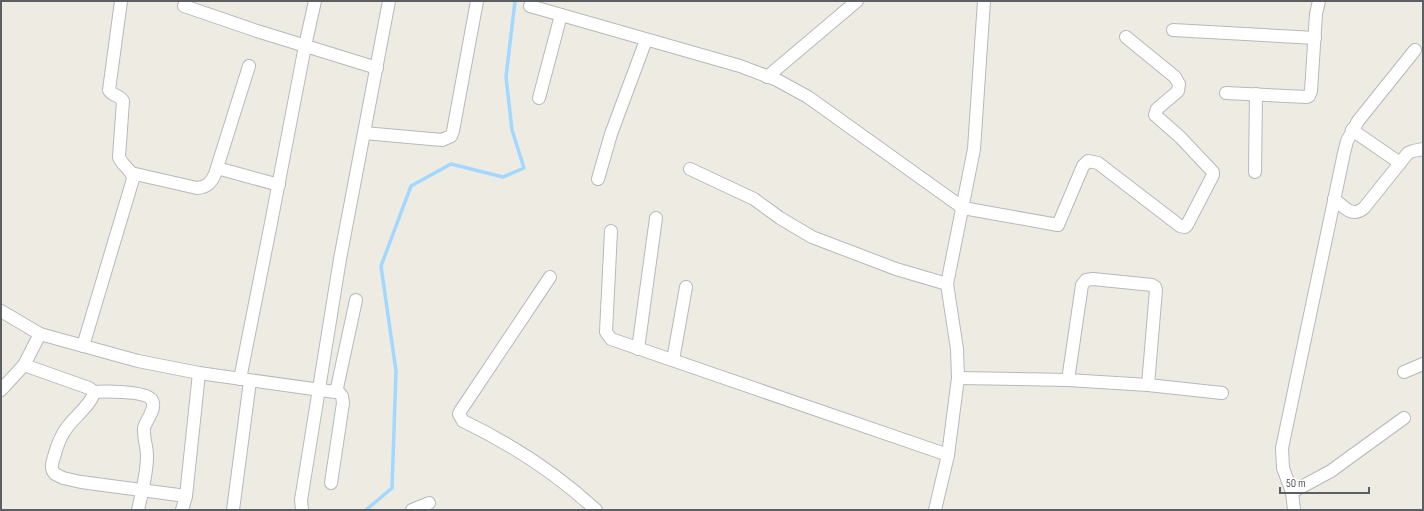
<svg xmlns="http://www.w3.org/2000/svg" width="1424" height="511" font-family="'Sofia Sans Condensed',sans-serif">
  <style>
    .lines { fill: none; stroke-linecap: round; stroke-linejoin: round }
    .stream { stroke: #a2d8ff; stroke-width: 3.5 }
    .street-casing { stroke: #b5b9bd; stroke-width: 14 }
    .street { stroke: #fff; stroke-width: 12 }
  </style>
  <rect width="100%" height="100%" fill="#eeebe3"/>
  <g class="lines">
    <path class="stream" d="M366 510 392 488 396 371 381 266 411 186 451 164 503 177 524 168 512 130 506 77 515 1"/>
    <defs>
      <g id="street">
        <path d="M184 6 257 31 377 68"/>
        <path d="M530 6 740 66 777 80 808 97 963 208 1058 225 1083 166 1088 161 1098 163 1180 226 1185 227 1187 225 1213 175V172L1180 137 1155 115 1157 109 1178 91 1179 84 1175 77 1126 37"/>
        <path d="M1173 30 1315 38"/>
        <path d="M767 77 857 1"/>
        <path d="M1226 93 1307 97 1309 96 1311 91 1316 14 1319 1"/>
        <path d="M539 98 561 15"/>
        <path d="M1352 130 1400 163"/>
        <path d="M364 133 442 140 451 136 453 131 477 1"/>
        <path d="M217 168 279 185"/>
        <path d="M690 169 754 199 780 218 812 237 896 269 947 284"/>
        <path d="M1255 172 1256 94"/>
        <path d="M131 173 197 188C207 187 211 183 215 174L249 66"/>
        <path d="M598 179 611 134 646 40"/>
        <path d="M1334 199C1344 207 1352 218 1364 208L1408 153 1413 151 1423 149"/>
        <path d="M611 231 606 332 611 339 948 455"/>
        <path d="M550 277 461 410 459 414 463 421C511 444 557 474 596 510"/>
        <path d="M1 311 40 334 138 361 199 373 335 392 337 388 356 300"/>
        <path d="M83 346 133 179C132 169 122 166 119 157L123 101C120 95 112 96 109 90L121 1"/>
        <path d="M638 349 656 218"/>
        <path d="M673 360 686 287"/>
        <path d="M24 365 89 388 94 392C93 402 75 417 68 426 61 435 57 445 54 457 52 463 50 469 55 474L63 478 81 482 186 496 199 373"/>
        <path d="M1404 372 1423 364"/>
        <path d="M958 378 1068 380 1148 385 1222 393"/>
        <path d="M240 379 271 223 305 46 315 1"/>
        <path d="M1068 380 1082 285 1086 280 1093 279 1152 285 1155 287 1156 290 1148 385"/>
        <path d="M1 390 24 365 40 334"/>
        <path d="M94 392C104 391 144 391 151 399 158 407 146 420 144 428 143 437 147 446 147 456 147 474 142 492 138 510"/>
        <path d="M331 483 343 403 342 396 337 390"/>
        <path d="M1292 492 1331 471 1346 460 1404 418"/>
        <path d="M182 510 186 496"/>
        <path d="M233 510 250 381"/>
        <path d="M302 510 301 500 340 259 389 1"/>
        <path d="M412 510 429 503"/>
        <path d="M935 510 948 455 958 378 957 349 947 284 974 149 984 1"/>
        <path d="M1294 510 1292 492 1283 468 1282 448 1344 153 1347 141 1358 121 1415 50"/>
      </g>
    </defs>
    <use href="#street" class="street-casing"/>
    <use href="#street" class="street"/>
  </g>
  <rect width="1424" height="511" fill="none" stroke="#5b5f63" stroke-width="4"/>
  <path d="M1280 487v6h89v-6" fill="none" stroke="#5b5f63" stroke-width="2"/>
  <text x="1286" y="487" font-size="12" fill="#5b5f63" stroke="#ffffff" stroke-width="3" paint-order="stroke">50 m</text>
</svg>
